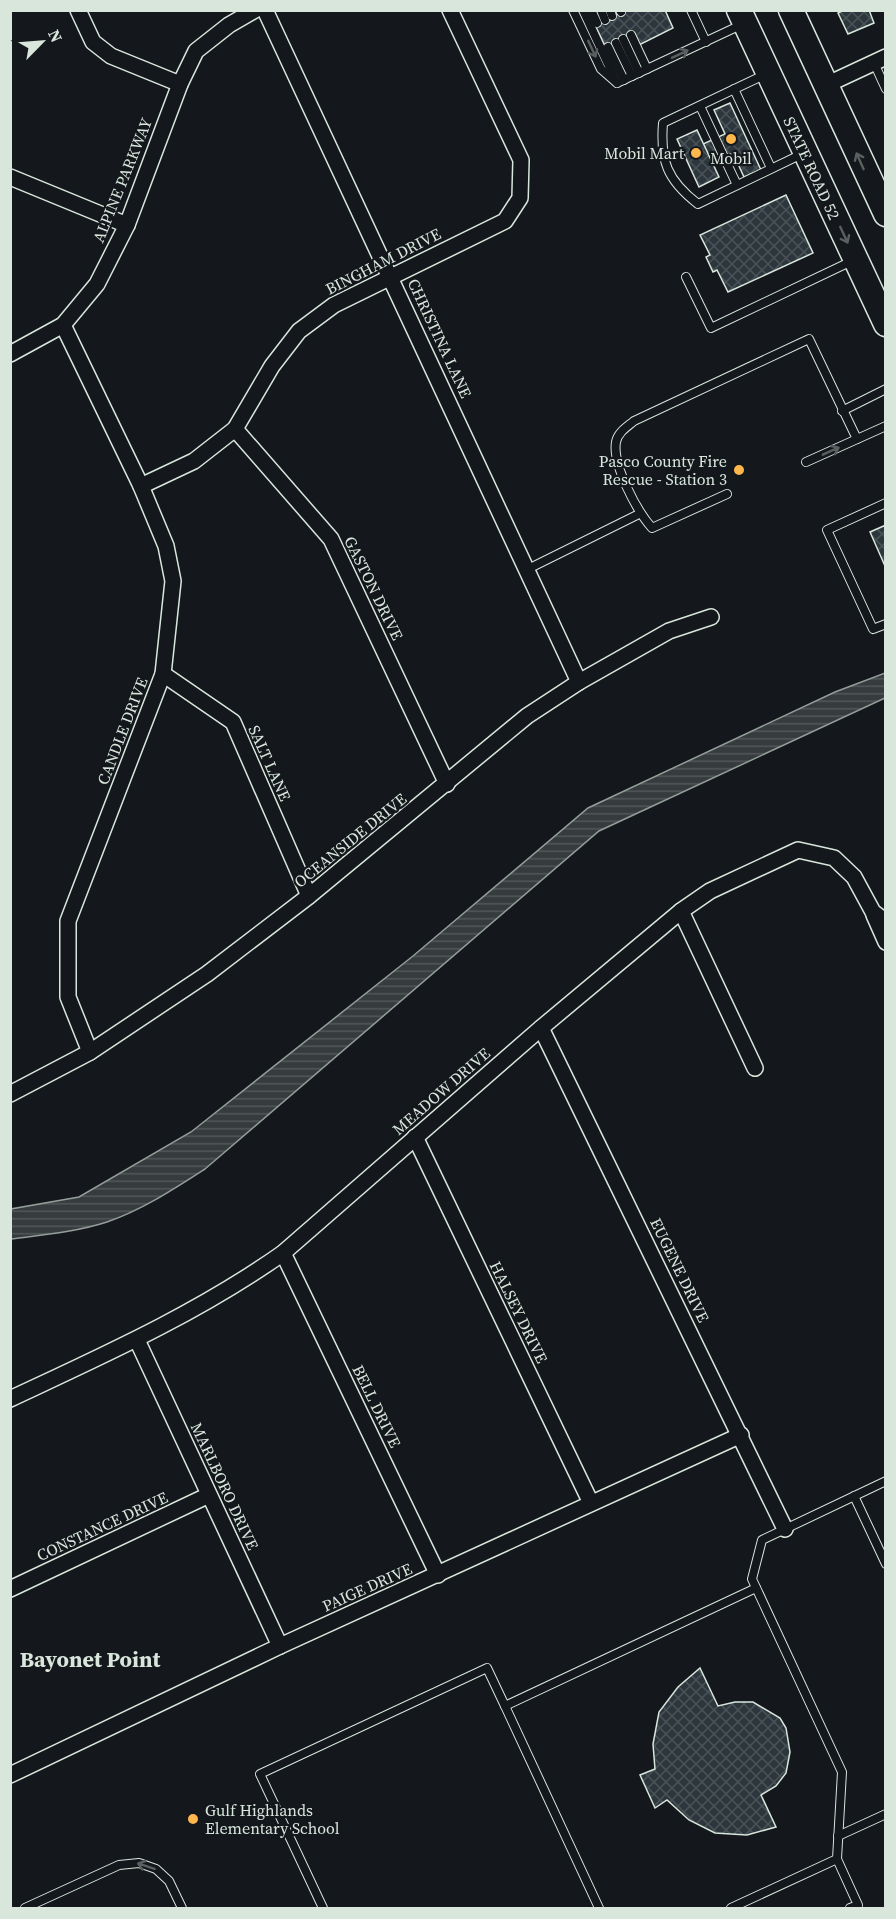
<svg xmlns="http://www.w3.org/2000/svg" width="896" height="1919" font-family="'Source Serif 4',serif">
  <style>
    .water { fill: url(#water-rules); stroke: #939e99; stroke-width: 1.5 }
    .building { fill: url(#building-cross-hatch); stroke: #d8e6dc; stroke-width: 1.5 }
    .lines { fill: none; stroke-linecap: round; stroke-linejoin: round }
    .service-casing { stroke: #d8e6dc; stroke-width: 10 }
    .minor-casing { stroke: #d8e6dc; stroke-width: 18 }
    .primary-casing { stroke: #d8e6dc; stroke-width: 27 }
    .service { stroke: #14181c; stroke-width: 8 }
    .minor { stroke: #14181c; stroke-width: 15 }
    .primary { stroke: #14181c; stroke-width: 24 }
    .oneway { stroke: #59605f }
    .poi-dot { fill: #ffb74d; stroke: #14181c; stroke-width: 2 }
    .labels { text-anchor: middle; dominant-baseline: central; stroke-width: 4.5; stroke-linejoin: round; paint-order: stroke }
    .poi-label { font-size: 16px; fill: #d8e6dc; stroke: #14181c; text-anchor: end }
    .street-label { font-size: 16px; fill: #d8e6dc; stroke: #14181c }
    .district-label { font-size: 22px; font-weight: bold; fill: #d8e6dc; stroke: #14181c }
  </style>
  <defs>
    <pattern id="water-rules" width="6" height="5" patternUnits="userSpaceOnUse" patternTransform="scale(1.5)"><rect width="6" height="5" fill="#363b3e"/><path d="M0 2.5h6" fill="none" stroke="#525759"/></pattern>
    <pattern id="building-cross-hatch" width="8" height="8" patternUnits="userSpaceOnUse" patternTransform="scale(1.5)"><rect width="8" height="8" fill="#2c363c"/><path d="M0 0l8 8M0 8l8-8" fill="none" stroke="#4a5358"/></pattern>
  </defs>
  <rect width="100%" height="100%" fill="#14181c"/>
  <path class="water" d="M885 673V698L599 831 205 1169C174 1189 142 1210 107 1222 76 1232 42 1235 11 1239V1209L79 1197 191 1132 413 956 588 808 835 692Z"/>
  <g class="building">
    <path d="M624 10H665L673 28 639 45 634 34 606 48 595 25Z"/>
    <path d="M844 10H869L874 23 848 34 838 13Z"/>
    <path d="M730 103 761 170 744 177 733 153 712 163 703 144 725 134 714 110Z"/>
    <path d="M697 130 719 177 699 187 677 139Z"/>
    <path d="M786 195 813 253 728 292 717 270 713 272 706 257 710 255 700 235Z"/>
    <path d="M886 525V566H885L870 532Z"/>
    <path d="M700 1668 718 1706 735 1702H753L780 1718 786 1728 790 1752 786 1773 776 1786 761 1795 776 1827 747 1835 715 1833 689 1820 667 1800 655 1808 640 1775 655 1769 653 1744 659 1712 678 1687Z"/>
  </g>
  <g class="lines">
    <defs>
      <g id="service">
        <path d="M573 10 601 69 617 83"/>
        <path d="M583 10 615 79"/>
        <path d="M591 10 597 23"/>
        <path d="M601 10 605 20"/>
        <path d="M610 10 612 16"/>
        <path d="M620 10 621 12"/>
        <path d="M691 10 706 42"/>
        <path d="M631 35 647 69"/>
        <path d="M623 39 639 73"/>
        <path d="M616 43 632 76"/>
        <path d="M608 47 624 80"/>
        <path d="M874 63 886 89"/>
        <path d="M766 74 663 123C660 161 667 180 698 204L802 154"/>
        <path d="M617 83 743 24"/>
        <path d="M734 89 771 168"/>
        <path d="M700 106 737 185"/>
        <path d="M686 277 711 328 854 260"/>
        <path d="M842 411 886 389"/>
        <path d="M806 462 886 426"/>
        <path d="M727 494 652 528C637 511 612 465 616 442 618 432 627 427 634 421L809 339 857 439"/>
        <path d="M886 503 827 530 873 629 886 624"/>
        <path d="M528 569 639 514"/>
        <path d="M854 1496 886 1564"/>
        <path d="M838 1836 886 1814"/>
        <path d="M837 1859 858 1905 850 1908"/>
        <path d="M25 1908 119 1865 139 1863 156 1869 169 1881 182 1908"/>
        <path d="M323 1908 260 1774 487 1668 505 1706"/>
        <path d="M599 1908 505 1706 756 1588"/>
        <path d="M731 1908 837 1859 842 1772 752 1579 762 1540 886 1481"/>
      </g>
      <g id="minor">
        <path d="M78 10 93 42 111 56 180 84"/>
        <path d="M265 10 579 682"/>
        <path d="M826 85 886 57"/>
        <path d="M10 177 127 225"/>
        <path d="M63 325 141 486 166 546 173 581 163 674 68 921V997L90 1052"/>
        <path d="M10 354 63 325 97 284 127 225 180 84 196 51 229 25 255 10"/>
        <path d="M235 429 331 539 447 784"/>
        <path d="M141 486 194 461 235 429 272 366 299 331 334 305 505 221 520 198 521 160 450 10"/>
        <path d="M163 674 233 722 309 896"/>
        <path d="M681 911 755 1068"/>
        <path d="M874 915 886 942"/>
        <path d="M541 1028 785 1529"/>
        <path d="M10 1094 90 1052 207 974 309 896 527 716 579 682 669 631 711 617"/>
        <path d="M415 1137 591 1503"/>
        <path d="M283 1253 438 1575"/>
        <path d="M137 1340 280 1646"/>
        <path d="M10 1399C104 1355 198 1313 283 1253L541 1028 681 911 710 891 798 850 834 858 854 877 873 912 886 922"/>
        <path d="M10 1589 209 1495"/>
        <path d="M10 1775 280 1646 741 1435"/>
      </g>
      <g id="primary">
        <path d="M739 10 886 324"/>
        <path d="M791 10 886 214"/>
      </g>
    </defs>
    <use href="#service" class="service-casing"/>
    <use href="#minor" class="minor-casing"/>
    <use href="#primary" class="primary-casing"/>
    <use href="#service" class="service"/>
    <use href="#minor" class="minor"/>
    <use href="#primary" class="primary"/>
  </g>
  <defs><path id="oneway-shaft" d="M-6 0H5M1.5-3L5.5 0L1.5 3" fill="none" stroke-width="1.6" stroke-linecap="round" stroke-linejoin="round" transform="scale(1.5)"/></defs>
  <g class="oneway">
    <use href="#oneway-shaft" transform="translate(592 49) rotate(65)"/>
    <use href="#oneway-shaft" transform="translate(680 54) rotate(-25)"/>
    <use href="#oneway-shaft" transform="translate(860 161) rotate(-114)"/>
    <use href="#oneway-shaft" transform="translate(844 235) rotate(65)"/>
    <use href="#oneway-shaft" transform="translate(831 451) rotate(-24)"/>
    <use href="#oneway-shaft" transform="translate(146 1866) rotate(-162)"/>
  </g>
  <g class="poi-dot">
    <circle cx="731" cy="139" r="6"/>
    <circle cx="696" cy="153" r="6"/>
    <circle cx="739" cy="470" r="6"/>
    <circle cx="193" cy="1819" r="6"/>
  </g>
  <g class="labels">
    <g class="poi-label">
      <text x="684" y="153">Mobil Mart</text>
      <text x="731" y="158" text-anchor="middle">Mobil</text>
      <text x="727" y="461">Pasco County Fire<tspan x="727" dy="18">Rescue - Station 3</tspan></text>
      <text x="205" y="1810" text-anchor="start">Gulf Highlands<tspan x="205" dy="18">Elementary School</tspan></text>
    </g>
    <g class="street-label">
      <text transform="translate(812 168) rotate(65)">STATE ROAD 52</text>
      <text transform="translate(122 180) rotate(-68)">ALPINE PARKWAY</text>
      <text transform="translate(383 261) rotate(-27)">BINGHAM DRIVE</text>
      <text transform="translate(440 338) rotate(65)">CHRISTINA LANE</text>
      <text transform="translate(374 588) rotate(64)">GASTON DRIVE</text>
      <text transform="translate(122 731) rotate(-69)">CANDLE DRIVE</text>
      <text transform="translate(270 763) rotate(66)">SALT LANE</text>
      <text transform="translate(350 840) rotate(-39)">OCEANSIDE DRIVE</text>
      <text transform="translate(441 1091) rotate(-41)">MEADOW DRIVE</text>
      <text transform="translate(680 1270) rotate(64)">EUGENE DRIVE</text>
      <text transform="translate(519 1312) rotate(64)">HALSEY DRIVE</text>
      <text transform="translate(377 1406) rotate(64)">BELL DRIVE</text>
      <text transform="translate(225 1486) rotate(65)">MARLBORO DRIVE</text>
      <text transform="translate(102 1526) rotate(-25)">CONSTANCE DRIVE</text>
      <text transform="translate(367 1587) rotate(-24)">PAIGE DRIVE</text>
    </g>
    <g class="district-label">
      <text x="90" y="1659">Bayonet Point</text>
    </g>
  </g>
  <rect width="896" height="1919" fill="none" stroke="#d8e6dc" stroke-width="24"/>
  <g transform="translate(42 42) rotate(65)" stroke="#14181c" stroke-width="4.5" paint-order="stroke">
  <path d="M0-4.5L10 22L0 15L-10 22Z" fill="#d8e6dc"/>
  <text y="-9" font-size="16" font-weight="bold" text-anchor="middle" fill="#d8e6dc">N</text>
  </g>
</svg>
